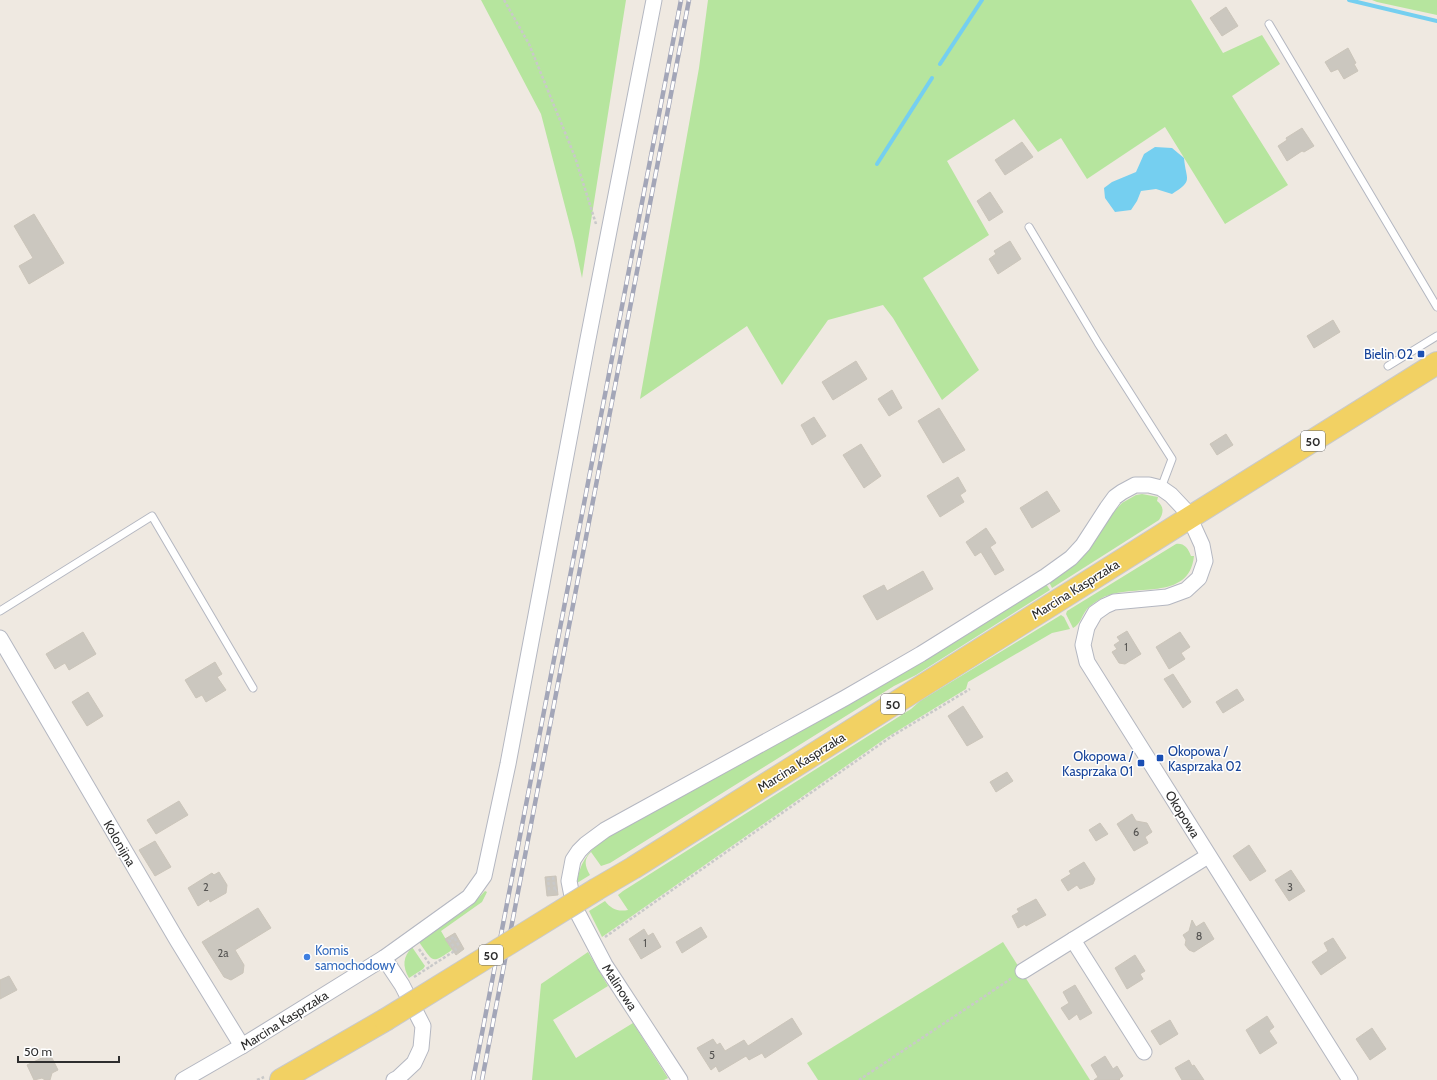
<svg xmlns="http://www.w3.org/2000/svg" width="1437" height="1080" font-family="Cabin,sans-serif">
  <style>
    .green { fill: #b6e59e }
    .water { fill: #75cff0 }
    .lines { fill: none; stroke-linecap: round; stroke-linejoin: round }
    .stream { stroke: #75cff0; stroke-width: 4 }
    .building { fill: #cbc7bf; stroke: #cbc5ba }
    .lane-casing { stroke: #b4b7c1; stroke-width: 9 }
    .street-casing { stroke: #b4b7c1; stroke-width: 17 }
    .primary-casing { stroke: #c9c9c9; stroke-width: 24 }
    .path { stroke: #c9c9c9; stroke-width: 2.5; stroke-dasharray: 3 2; stroke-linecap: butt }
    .lane { stroke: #fff; stroke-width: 7 }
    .street { stroke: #fff; stroke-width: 15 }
    .primary { stroke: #f2d163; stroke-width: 22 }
    .rail-casing { stroke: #a3a6b8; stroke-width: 4.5 }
    .rail { stroke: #fff; stroke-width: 3; stroke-dasharray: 9; stroke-linecap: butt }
    .primary-bridge-casing { stroke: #c9c9c9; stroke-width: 24; stroke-linecap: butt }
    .primary-bridge { stroke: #f2d163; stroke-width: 22 }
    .transit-dot { fill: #1a4fb4; stroke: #fff; stroke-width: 1.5 }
    .shop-dot { fill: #3f7fe0; stroke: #fff; stroke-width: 1.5 }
    .labels { text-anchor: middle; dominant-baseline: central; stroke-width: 3; stroke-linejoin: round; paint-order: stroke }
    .number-label { font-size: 11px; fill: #555452 }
    .shield { fill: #fff; stroke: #6d6d6d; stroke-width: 1 }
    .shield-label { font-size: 12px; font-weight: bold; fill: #2e2e2e }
    .transit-label { font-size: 13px; fill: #164399; stroke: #fff; text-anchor: end }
    .street-label { font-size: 13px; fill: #2e2e2e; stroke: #fff }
    .shop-label { font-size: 13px; fill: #366cbe; stroke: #fff; text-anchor: start }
  </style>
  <rect width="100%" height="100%" fill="#efe9e1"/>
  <g class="green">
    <path d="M481 0H626L582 278 574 241 541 114Z"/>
    <path d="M708 0H1191L1223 53 1262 35 1280 64 1232 96 1288 185 1225 224 1165 127 1087 179 1061 138 1038 152 1014 119 947 161 989 235 923 278 979 370 942 400 893 318 883 305 828 320 782 385 747 326 640 399 699 68Z"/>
    <path d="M1372 0H1437V15L1377 2Z"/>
    <path d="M1142 494 1158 497 1157 501C1164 506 1164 513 1159 520L1052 588 1049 582 1122 503 1136 495Z"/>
    <path d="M1176 544C1184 543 1188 548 1191 556H1194C1189 603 1133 582 1102 598 1097 601 1092 604 1087 609 1082 615 1080 625 1073 628L1066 614 1067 611Z"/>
    <path d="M1046 584 1050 590 916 675 894 686 610 863 601 866 591 852C583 860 585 866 590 875L577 883C581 846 613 834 641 816Z"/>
    <path d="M1061 615 1064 617 1070 629 1052 633 968 682 966 689 886 738 602 937 589 911 605 901C611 909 618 912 628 910L618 895 623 891 911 709 920 701Z"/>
    <path d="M485 891 487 892 482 902 441 931 452 950C431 964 434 963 419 942L471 906Z"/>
    <path d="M1003 942 1090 1080H818L807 1063Z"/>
    <path d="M412 947 425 966 423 969 409 978C402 966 403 957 412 947Z"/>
    <path d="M588 952 608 986 553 1020 576 1058 633 1023 668 1078 664 1080H532L541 984Z"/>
  </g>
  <path class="water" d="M1155 147 1172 148 1184 158C1186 181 1194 180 1172 194L1156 189 1141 191 1137 201 1131 210 1115 212 1105 198 1104 188 1112 182 1136 172 1144 154Z"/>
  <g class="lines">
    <g class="stream">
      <path d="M1349 0 1437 21"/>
      <path d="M940 64 982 0"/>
      <path d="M877 164 932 78"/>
    </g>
  </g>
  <g class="building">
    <path d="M1226 7 1238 26 1222 36 1210 18Z"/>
    <path d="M1348 48 1356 63 1354 64 1358 71 1344 79 1338 69 1331 72 1325 62Z"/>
    <path d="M1302 128 1314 146 1304 152 1302 151 1287 161 1278 146 1287 140 1286 138Z"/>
    <path d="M1022 142 1033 157 1005 175 995 160Z"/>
    <path d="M990 192 1003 212 989 221 977 201Z"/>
    <path d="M34 214 64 263 29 284 19 266 33 258 14 226Z"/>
    <path d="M1010 241 1021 259 998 274 989 259 996 254 994 251Z"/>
    <path d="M1333 320 1340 332 1314 348 1307 336Z"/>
    <path d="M856 361 867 379 833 400 822 382Z"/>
    <path d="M892 390 902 408 889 416 878 399Z"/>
    <path d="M939 408 965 450 943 463 918 421Z"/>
    <path d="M814 417 826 436 812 445 801 425Z"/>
    <path d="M1226 434 1233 445 1217 455 1210 444Z"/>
    <path d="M861 444 881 476 864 488 843 455Z"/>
    <path d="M958 477 966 491 960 495 964 502 940 517 927 496Z"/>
    <path d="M1047 491 1060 511 1032 528 1020 508Z"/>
    <path d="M986 528 996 543 990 547 1004 570 995 575 981 552 975 556 966 542Z"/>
    <path d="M923 571 933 589 877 620 863 596 884 585 887 591Z"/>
    <path d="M1127 631 1141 654 1125 664 1119 663 1112 652 1117 649 1114 645 1120 641 1117 637Z"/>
    <path d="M83 632 96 654 69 670 65 663 55 669 46 654Z"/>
    <path d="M1180 632 1190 647 1181 653 1185 659 1169 669 1156 647Z"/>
    <path d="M215 662 222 674 217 677 226 690 206 702 202 695 196 698 185 680Z"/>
    <path d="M1173 674 1191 702 1183 708 1164 679Z"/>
    <path d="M1237 689 1244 700 1223 713 1216 702Z"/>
    <path d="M88 692 103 716 87 726 72 702Z"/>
    <path d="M963 706 983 737 967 746 948 716Z"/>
    <path d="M1007 772 1013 781 996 792 990 782Z"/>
    <path d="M179 801 188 815 156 834 147 820Z"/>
    <path d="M1132 814 1136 821 1147 823 1152 832 1145 837 1148 843 1134 851 1117 824Z"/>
    <path d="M1100 823 1108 834 1096 841 1089 830Z"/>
    <path d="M155 841 171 867 155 876 139 850Z"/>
    <path d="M1249 845 1266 871 1250 881 1233 856Z"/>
    <path d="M1084 862 1095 879 1093 884 1080 889 1077 885 1068 891 1061 880 1071 874 1069 871Z"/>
    <path d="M1291 870 1305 891 1289 901 1275 880Z"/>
    <path d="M219 872 227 885 226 893 210 902 209 899 198 906 188 888 212 873 214 875Z"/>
    <path d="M556 876 558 895 547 896 545 877Z"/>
    <path d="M1036 899 1046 915 1026 926 1025 924 1018 928 1012 916 1019 912 1017 909Z"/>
    <path d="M258 908 271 928 235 950 244 965 243 973 231 980 224 977 202 942Z"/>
    <path d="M1192 920 1196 927 1204 922 1214 939 1194 952 1189 950 1185 945 1186 940 1183 935 1189 931Z"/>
    <path d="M701 927 707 937 682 953 676 942Z"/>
    <path d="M644 929 648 936 653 933 661 947 641 959 629 939Z"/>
    <path d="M455 933 464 949 456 955 445 939Z"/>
    <path d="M1333 938 1346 958 1321 975 1312 962 1328 951 1324 943Z"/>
    <path d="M1135 955 1145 971 1140 974 1143 979 1127 989 1115 968Z"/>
    <path d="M9 976 17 990 0 999V980Z"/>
    <path d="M1075 985 1092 1013 1080 1020 1077 1014 1069 1020 1061 1008 1069 1003 1063 992Z"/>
    <path d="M1267 1016 1274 1027 1269 1031 1277 1043 1260 1054 1246 1030Z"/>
    <path d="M792 1018 802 1034 765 1058 762 1053 749 1060 746 1056 719 1072 716 1066 711 1070 697 1048 713 1039 717 1045 720 1043 725 1051 744 1040 748 1046Z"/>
    <path d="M1170 1020 1178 1034 1160 1045 1151 1031Z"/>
    <path d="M1372 1028 1386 1049 1370 1060 1356 1039Z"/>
    <path d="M50 1054 58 1070 52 1073 50 1080H45L42 1078 34 1080 27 1065Z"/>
    <path d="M1105 1056 1113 1069 1117 1066 1123 1076 1119 1079 1120 1080H1094L1098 1077 1091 1065Z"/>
    <path d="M1189 1060 1192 1066 1194 1065 1204 1080H1182L1175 1068Z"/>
  </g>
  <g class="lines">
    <defs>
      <g id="lane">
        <path d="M1269 24 1437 307"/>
        <path d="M1029 227 1098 343 1172 459 1161 488"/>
        <path d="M1388 366 1437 336"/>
        <path d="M0 611 152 516 253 688"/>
      </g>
      <g id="street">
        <path d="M0 638 177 940 242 1046"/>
        <path d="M1073 940 1144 1052"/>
        <path d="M384 958 402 985 423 1026 421 1048 414 1063 398 1078 394 1080"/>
        <path d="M1023 971 1208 856"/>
        <path d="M183 1080 242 1046 384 958 469 897 484 876 508 764 587 344 654 0"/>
        <path d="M680 1080 605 965 574 906 569 881 573 860 579 851 586 844 605 830 845 698 921 654 1046 576 1071 558 1083 545 1107 508 1115 497 1122 492 1135 485H1149L1161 488 1171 495 1187 512 1202 545 1205 561 1199 578 1186 590 1167 597 1114 602 1105 606 1095 613 1087 627 1083 645 1087 662 1350 1080"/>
      </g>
      <g id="primary">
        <path d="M597 889 633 868 1189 518 1437 363"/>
        <path d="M281 1080 385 1020"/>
      </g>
    </defs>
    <use href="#lane" class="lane-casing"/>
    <use href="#street" class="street-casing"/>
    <use href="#primary" class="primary-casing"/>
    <g class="path">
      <path d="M504 0 529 44 575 157 596 224"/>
      <path d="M549 890 548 879 553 878 555 891 557 890"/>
      <path d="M605 937 859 759 892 736 970 689"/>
      <path d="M419 949 431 966 456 950 449 940 454 937 459 946"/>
      <path d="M414 977 431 966"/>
      <path d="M257 1080 264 1077"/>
      <path d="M859 1080 1012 978"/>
    </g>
    <use href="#lane" class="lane"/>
    <use href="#street" class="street"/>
    <use href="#primary" class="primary"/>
    <defs>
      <g id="rail">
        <path d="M473 1080 681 0"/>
        <path d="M482 1080 689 0"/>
      </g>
    </defs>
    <use href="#rail" class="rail-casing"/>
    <use href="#rail" class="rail"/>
    <defs>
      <path id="primary-bridge" d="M385 1020 597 889"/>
    </defs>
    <use href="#primary-bridge" class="primary-bridge-casing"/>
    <use href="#primary-bridge" class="primary-bridge"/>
  </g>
  <g class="transit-dot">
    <rect x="1417" y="350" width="8" height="8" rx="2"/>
    <rect x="1156" y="754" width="8" height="8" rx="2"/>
    <rect x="1137" y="759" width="8" height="8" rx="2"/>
  </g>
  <circle class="shop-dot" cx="307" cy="957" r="4"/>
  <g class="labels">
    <g class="number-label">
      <text x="1126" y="647">1</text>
      <text x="1136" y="832">6</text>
      <text x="206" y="887">2</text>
      <text x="1290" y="887">3</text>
      <text x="1199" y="936">8</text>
      <text x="645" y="943">1</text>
      <text x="223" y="953">2a</text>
      <text x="712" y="1055">5</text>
    </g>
    <g class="shield">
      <rect x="1301" y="431" width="24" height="20" rx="3"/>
      <rect x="881" y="694" width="24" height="20" rx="3"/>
      <rect x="479" y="945" width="24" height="20" rx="3"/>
    </g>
    <g class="shield-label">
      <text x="1313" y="441">50</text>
      <text x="893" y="704">50</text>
      <text x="491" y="955">50</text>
    </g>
    <g class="transit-label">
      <text x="1413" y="354">Bielin 02</text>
      <text x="1168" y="751" text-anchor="start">Okopowa /<tspan x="1168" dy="15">Kasprzaka 02</tspan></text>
      <text x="1133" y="756">Okopowa /<tspan x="1133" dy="15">Kasprzaka 01</tspan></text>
    </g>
    <g class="street-label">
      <text transform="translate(1075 589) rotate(-32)">Marcina Kasprzaka</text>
      <text transform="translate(801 762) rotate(-32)">Marcina Kasprzaka</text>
      <text transform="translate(1183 814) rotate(58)">Okopowa</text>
      <text transform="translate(120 843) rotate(60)">Kolonijna</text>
      <text transform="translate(620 987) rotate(57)">Malinowa</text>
      <text transform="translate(284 1020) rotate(-32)">Marcina Kasprzaka</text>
    </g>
    <g class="shop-label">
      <text x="315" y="950">Komis<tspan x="315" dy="15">samochodowy</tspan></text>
    </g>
  </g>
  <path d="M18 1056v6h101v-6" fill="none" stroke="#2e2e2e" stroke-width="2"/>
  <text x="24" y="1056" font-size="12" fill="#2e2e2e" stroke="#ffffff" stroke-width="3" paint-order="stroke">50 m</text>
</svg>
